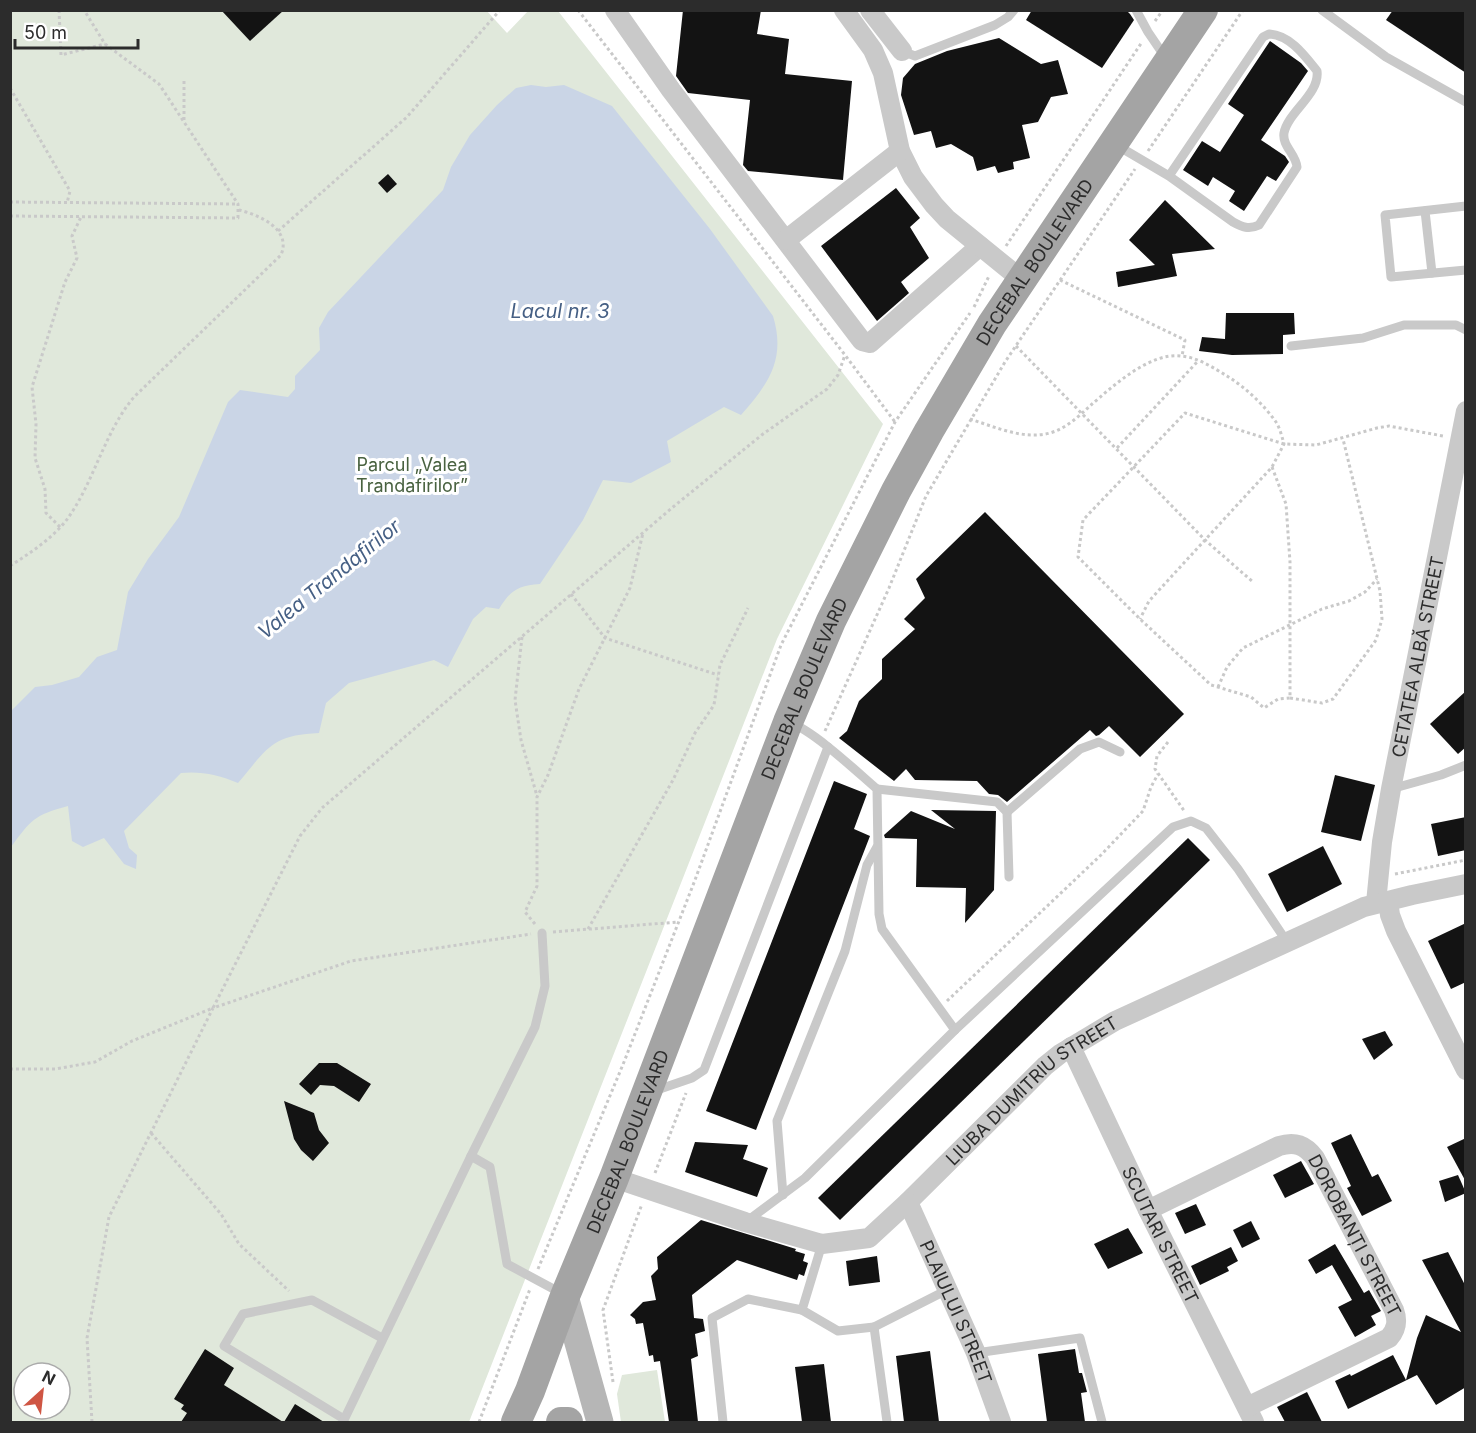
<svg xmlns="http://www.w3.org/2000/svg" width="1476" height="1433" font-family="Inter,sans-serif">
  <style>
    .green { fill: #e0e8db; fill-rule: evenodd }
    .water { fill: #cad5e6 }
    .building { fill: #131313 }
    .lines { fill: none; stroke-linecap: round; stroke-linejoin: round }
    .path { stroke: #c9c9c9; stroke-width: 3; stroke-dasharray: 3 3; stroke-linecap: butt }
    .lane { stroke: #c9c9c9; stroke-width: 9 }
    .street { stroke: #c9c9c9; stroke-width: 20 }
    .secondary { stroke: #b6b6b6; stroke-width: 27 }
    .primary { stroke: #a4a4a4; stroke-width: 30 }
    .labels { text-anchor: middle; dominant-baseline: central; stroke-width: 6; stroke-linejoin: round; paint-order: stroke }
    .street-label { font-size: 18px; fill: #2c2c2c; stroke: #fff }
    .park-label { font-size: 18px; fill: #496240; stroke: #fff }
    .water-label { font-size: 20px; font-style: italic; fill: #455f84; stroke: #fff }
  </style>
  <rect width="100%" height="100%" fill="#fff"/>
  <g class="green">
    <path d="M486 10 507 33 528 11H558L883 424 777 639 469 1422H11L10 11ZM24 1373H60V1409H24Z"/>
    <path d="M657 1370 665 1422H621L617 1394 622 1375Z"/>
  </g>
  <path class="water" d="M531 85 546 87 564 85 612 106 710 229 773 316C786 359 769 383 741 415L724 407 667 441 671 462 631 483 603 480 583 520 540 584C517 586 511 590 499 609L486 607 473 619 448 667 434 660 349 683 326 703 319 733C271 735 267 749 238 783 219 775 201 771 181 773L124 831 129 848 137 855 136 869 124 864 104 838 83 847 72 841 68 806C34 815 31 820 11 847V711L35 687 52 685 79 677 97 657 117 650 128 592 148 559 179 517 228 402 240 390 288 397 295 389V376L320 350 319 328 328 312 443 190 451 167 470 135 497 105 516 88Z"/>
  <g class="building">
    <path d="M221 10H284L250 41Z"/>
    <path d="M683 10H761L757 34 789 39 785 74 852 81 843 180 748 171 743 165 750 100 688 93 676 76Z"/>
    <path d="M1032 10H1126L1130 14 1134 20 1102 68 1026 20Z"/>
    <path d="M1393 10H1466V73L1386 20Z"/>
    <path d="M999 38 1041 64 1058 60 1068 94 1051 97 1038 122 1022 125 1030 158 1013 162 1014 169 998 173 995 166 977 171 973 157 951 144 936 148 931 131 914 135 901 95 903 78 915 64 947 51Z"/>
    <path d="M1270 41 1301 63 1308 71 1261 140 1285 156 1289 162 1276 181 1267 176 1244 211 1229 201 1235 191 1213 177 1208 186 1183 170 1202 141 1220 152 1244 115 1228 104Z"/>
    <path d="M388 174 397 184 387 193 378 183Z"/>
    <path d="M896 188 920 218 910 227 929 258 901 282 909 293 877 321 821 246Z"/>
    <path d="M1165 200 1215 249 1172 254 1177 276 1118 287 1116 272 1155 265 1129 240Z"/>
    <path d="M1226 313H1294L1295 334 1283 335V354L1232 355 1199 351 1202 337 1225 339Z"/>
    <path d="M985 512 1184 714 1140 757 1109 726 1099 735 1096 736 1090 730 1007 802 998 795 989 794 977 781 915 780 906 769 894 781 839 738 847 731 859 701 882 679V659L915 629 904 619 925 598 916 579Z"/>
    <path d="M1466 691V747L1458 754 1430 724Z"/>
    <path d="M1335 775 1375 785 1361 841 1321 832Z"/>
    <path d="M834 781 867 794 854 829 870 836 756 1130 706 1111Z"/>
    <path d="M931 810 996 811 994 890 965 923 966 888 916 887 917 839 885 838 884 835 911 811 955 829Z"/>
    <path d="M1466 817V850L1438 856 1431 824Z"/>
    <path d="M1188 838 1210 860 840 1220 818 1198Z"/>
    <path d="M1323 846 1342 884 1287 912 1268 874Z"/>
    <path d="M1466 923V982L1451 989 1428 941Z"/>
    <path d="M1385 1031 1393 1045 1374 1060 1362 1039Z"/>
    <path d="M319 1063H337L371 1084 359 1102 334 1086 320 1085 311 1095 299 1084Z"/>
    <path d="M284 1101 314 1113 319 1130 329 1143 313 1161 301 1150 294 1139Z"/>
    <path d="M1351 1134 1372 1177 1378 1174 1392 1201 1362 1216 1347 1188 1351 1186 1331 1143Z"/>
    <path d="M1466 1138V1182L1447 1147Z"/>
    <path d="M695 1142 748 1145 743 1159 768 1168 757 1197 685 1172Z"/>
    <path d="M1301 1161 1314 1184 1285 1198 1273 1175Z"/>
    <path d="M1458 1175 1466 1193 1445 1202 1439 1181Z"/>
    <path d="M1196 1204 1206 1225 1185 1234 1175 1213Z"/>
    <path d="M701 1220 796 1249 795 1251 805 1254 803 1261 808 1263 804 1276 799 1274 797 1280 737 1260 692 1295 694 1318 703 1319 705 1331 695 1334 698 1356 691 1359 698 1422H669L660 1361 654 1362 653 1355 649 1356 643 1323 636 1324 635 1319 630 1315 643 1302 656 1300 651 1276 658 1269 657 1257Z"/>
    <path d="M1251 1221 1260 1239 1242 1248 1233 1230Z"/>
    <path d="M1128 1228 1143 1253 1108 1269 1094 1244Z"/>
    <path d="M1335 1244 1364 1293 1369 1290 1381 1311 1371 1316 1376 1325 1355 1337 1338 1307 1352 1300 1332 1265 1316 1274 1308 1260Z"/>
    <path d="M1231 1247 1238 1261 1227 1267 1229 1271 1200 1285 1191 1266Z"/>
    <path d="M1448 1252 1466 1287V1387L1436 1405 1417 1375 1348 1409 1335 1381 1350 1374 1351 1376 1393 1355 1406 1380 1417 1338 1426 1315 1461 1332 1422 1260Z"/>
    <path d="M877 1256 880 1282 849 1286 846 1261Z"/>
    <path d="M205 1349 234 1368 224 1385 283 1422H181L187 1413 181 1409 184 1405 174 1399Z"/>
    <path d="M1075 1349 1079 1373H1082L1087 1392 1081 1393 1085 1422H1047L1038 1354Z"/>
    <path d="M930 1351 939 1422H904L896 1356Z"/>
    <path d="M824 1364 831 1422H802L795 1367Z"/>
    <path d="M1307 1392 1322 1422H1285L1277 1407Z"/>
    <path d="M295 1404 324 1422H284Z"/>
  </g>
  <g class="lines">
    <g class="path">
      <path d="M59 10 61 55 105 44"/>
      <path d="M578 10 845 355 895 422"/>
      <path d="M1155 21 1163 10"/>
      <path d="M184 81V121"/>
      <path d="M10 88 70 191 67 203"/>
      <path d="M1148 151 1243 10"/>
      <path d="M10 202 238 204"/>
      <path d="M10 216 238 218V204L159 84 105 44 84 10"/>
      <path d="M278 231 407 117 500 10"/>
      <path d="M1006 246 1142 42"/>
      <path d="M1060 280 1185 340 1182 356"/>
      <path d="M974 307 989 276"/>
      <path d="M1016 346 1205 540 1253 582"/>
      <path d="M970 419C995 427 1023 440 1050 433 1067 428 1079 416 1091 405 1113 386 1150 352 1181 356 1197 357 1214 368 1227 376 1245 387 1264 405 1276 422 1280 428 1282 437 1284 444L1272 467 1149 601 1140 619"/>
      <path d="M1117 448 1198 361"/>
      <path d="M1272 467 1286 504 1290 562V698L1278 699 1264 708 1251 697 1211 685 1140 619 1078 557 1083 520 1185 413 1284 444 1316 445 1377 428 1389 426 1443 436"/>
      <path d="M60 527 46 513 45 489 35 458 36 424 32 387 65 282 77 258 72 236 81 217"/>
      <path d="M10 566C30 553 50 540 65 522 94 484 103 434 134 397L281 255C292 229 259 215 239 210"/>
      <path d="M571 594 605 638 718 675"/>
      <path d="M522 637 515 700 521 740 537 796"/>
      <path d="M1218 687 1227 667 1243 648 1322 609 1349 601 1365 592 1377 579"/>
      <path d="M1290 698 1322 703 1333 699 1376 640 1382 619 1380 591 1343 439"/>
      <path d="M825 731 889 588 926 496 1005 362 1135 169"/>
      <path d="M1168 742 1157 756 1155 769 1185 812"/>
      <path d="M1395 874 1466 860"/>
      <path d="M535 924 525 912 537 886V797L548 775 579 689 630 588 643 533"/>
      <path d="M588 929 673 780 695 733 714 705 720 665 748 608"/>
      <path d="M553 932 678 922"/>
      <path d="M947 1001 1101 855 1143 811 1151 787 1158 774"/>
      <path d="M10 1069H55L95 1062 132 1041 213 1008 300 836 322 808 673 507 763 434 827 389 838 375 845 355"/>
      <path d="M151 1133 221 1214 239 1244 289 1291"/>
      <path d="M655 1173 686 1093"/>
      <path d="M538 1269 624 1062 695 880 781 645 895 422 970 313"/>
      <path d="M613 1382 603 1310 642 1204"/>
      <path d="M92 1422 87 1338 109 1217 213 1008 351 961 531 934"/>
      <path d="M479 1422 530 1289"/>
    </g>
    <g class="lane">
      <path d="M1136 10 1148 32 1165 57"/>
      <path d="M1322 10 1386 57 1466 102"/>
      <path d="M902 51 915 56 995 25 1008 17 1014 10"/>
      <path d="M1118 146 1169 176 1233 222C1242 227 1249 230 1259 225L1297 167C1296 154 1282 146 1284 133 1288 112 1320 94 1317 71 1305 56 1290 35 1269 34L1263 37 1169 176"/>
      <path d="M1466 206 1385 215 1391 277 1466 270"/>
      <path d="M1425 211 1432 273"/>
      <path d="M1291 346 1363 338 1404 325H1456L1466 330"/>
      <path d="M791 723C815 732 856 771 877 789L879 914 882 929 955 1030"/>
      <path d="M877 789 997 802 1007 812 1009 877"/>
      <path d="M1391 789 1441 775 1466 765"/>
      <path d="M1007 812 1080 749 1099 742 1120 752"/>
      <path d="M654 1091 692 1078 704 1070 828 747"/>
      <path d="M471 1156 490 1167 507 1264 561 1293"/>
      <path d="M783 1195 777 1121 845 951 867 865 877 847"/>
      <path d="M747 1221 805 1178 955 1030 1173 827 1191 821 1206 828 1238 869 1287 942"/>
      <path d="M822 1244 802 1310 838 1331 874 1327 887 1422"/>
      <path d="M874 1327 947 1290"/>
      <path d="M976 1353 1080 1338 1102 1422"/>
      <path d="M344 1419 224 1346 243 1314 312 1300 382 1338"/>
      <path d="M343 1422 471 1156 535 1027 545 986 542 933"/>
      <path d="M723 1422 712 1318 748 1299 802 1310"/>
    </g>
    <g class="street">
      <path d="M615 10 671 90 862 341 870 343 980 246"/>
      <path d="M844 10 873 50 883 73 900 151 913 177 934 205 947 219 1022 280"/>
      <path d="M870 10 902 51"/>
      <path d="M786 240 900 151"/>
      <path d="M1388 901 1390 915 1396 931 1466 1070"/>
      <path id="s1" d="M1376 903 1382 842 1391 789 1466 411"/>
      <path id="s2" d="M1071 1047 1148 1210 1254 1422"/>
      <path id="s3" d="M614 1178 745 1222 822 1244 869 1238 908 1202 1045 1066 1060 1054 1115 1021 1364 907 1412 895 1466 884"/>
      <path id="s4" d="M908 1202 976 1353 1001 1422"/>
      <path id="s5" d="M1148 1210 1279 1146C1295 1141 1305 1145 1315 1158L1394 1310C1398 1321 1397 1329 1389 1338L1247 1407"/>
    </g>
    <path class="secondary" d="M565 1296 600 1422"/>
    <g class="primary">
      <path id="s6" d="M516 1422 530 1391 565 1296 614 1178 788 722 831 621 896 491 929 431 992 324 1203 10"/>
      <path d="M561 1422H568"/>
    </g>
  </g>
  <g class="labels">
    <g class="street-label">
      <text stroke="none"><textPath href="#s6" startOffset="1274">DECEBAL BOULEVARD</textPath></text>
      <text stroke="none"><textPath href="#s1" startOffset="250">CETATEA ALBĂ STREET</textPath></text>
      <text stroke="none"><textPath href="#s6" startOffset="788">DECEBAL BOULEVARD</textPath></text>
      <text stroke="none"><textPath href="#s3" startOffset="486">LIUBA DUMITRIU STREET</textPath></text>
      <text stroke="none"><textPath href="#s6" startOffset="302">DECEBAL BOULEVARD</textPath></text>
      <text stroke="none"><textPath href="#s2" startOffset="208">SCUTARI STREET</textPath></text>
      <text stroke="none"><textPath href="#s5" startOffset="274">DOROBANȚI STREET</textPath></text>
      <text stroke="none"><textPath href="#s4" startOffset="120">PLAIULUI STREET</textPath></text>
    </g>
    <g class="park-label">
      <text x="412" y="464">Parcul „Valea<tspan x="412" dy="21">Trandafirilor”</tspan></text>
    </g>
    <g class="water-label">
      <text x="560" y="311">Lacul nr. 3</text>
      <text transform="translate(329 579) rotate(-39)">Valea Trandafirilor</text>
    </g>
  </g>
  <rect width="1476" height="1433" fill="none" stroke="#2c2c2c" stroke-width="24"/>
  <g transform="translate(42 1391) rotate(27)"><circle r="28" fill="#ffffff" stroke="#ababab" stroke-width="1.5"/>
  <path d="M0-4.5L10 22L0 15L-10 22Z" fill="#cf5543"/>
  <text y="-9" font-size="16" font-weight="bold" text-anchor="middle" fill="#2c2c2c">N</text>
  </g>
  <path d="M15 39v9h123v-9" fill="none" stroke="#2c2c2c" stroke-width="3"/>
  <text x="24" y="39" font-size="18" fill="#2c2c2c" stroke="#ffffff" stroke-width="4.5" paint-order="stroke">50 m</text>
</svg>
